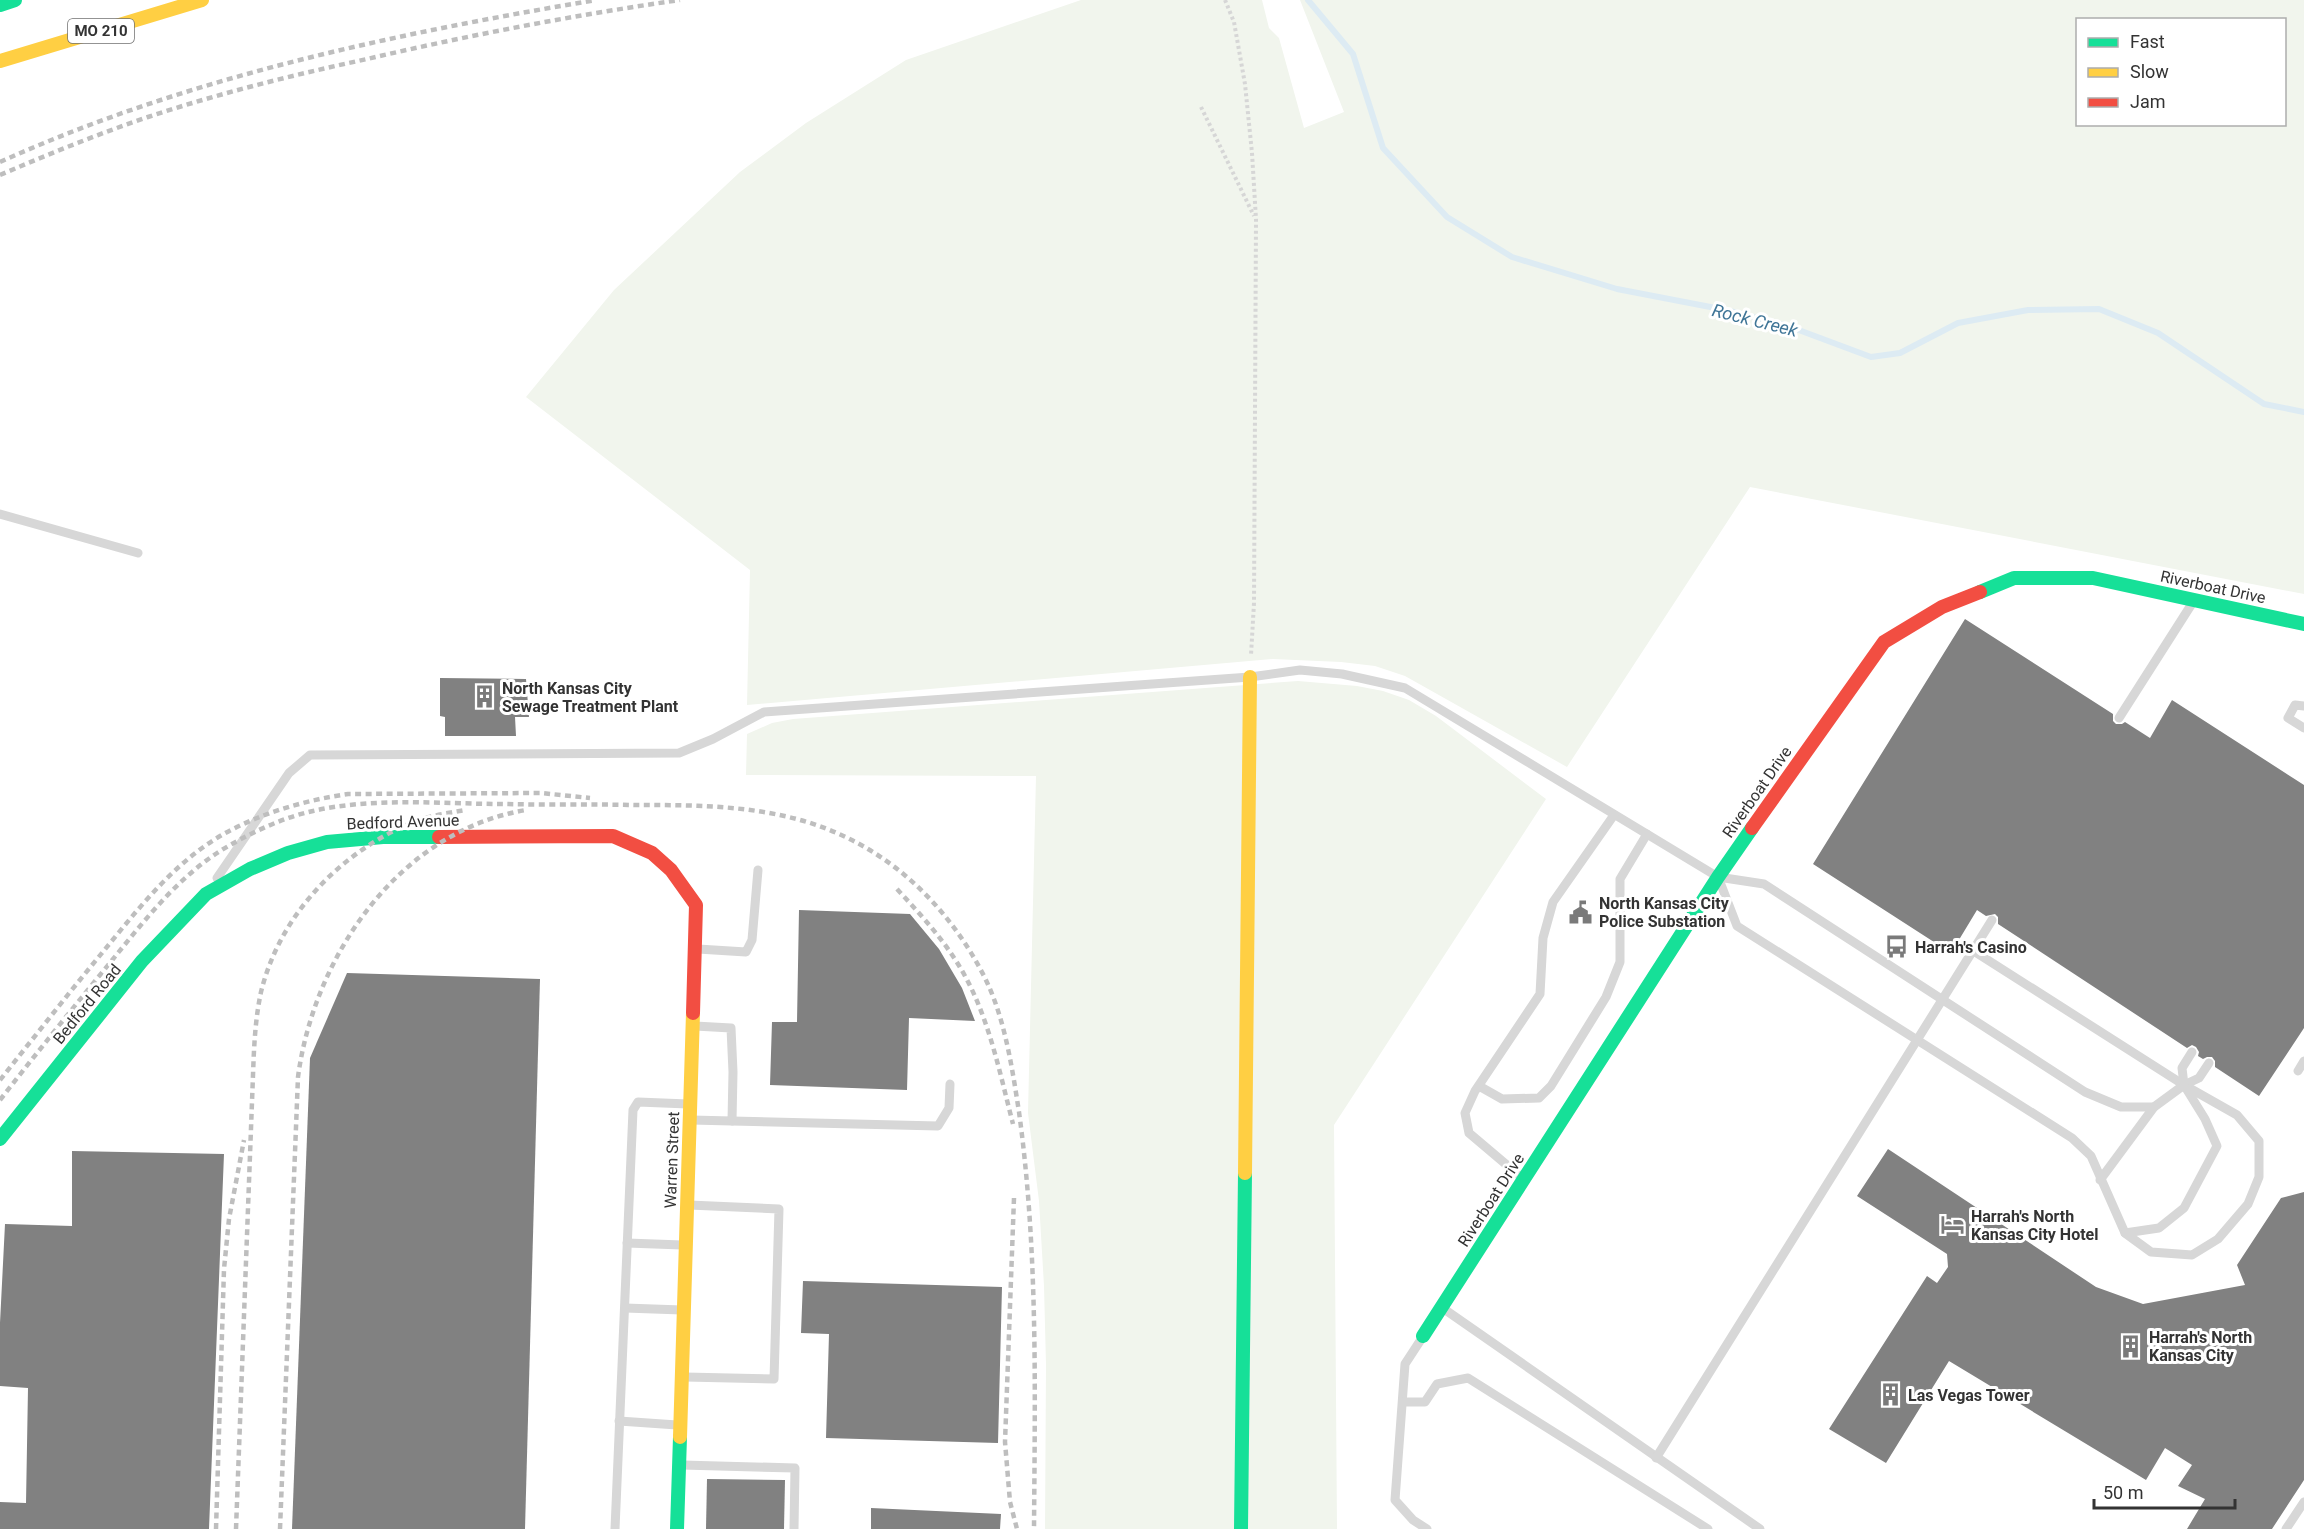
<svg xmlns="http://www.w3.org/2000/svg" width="2304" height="1529" font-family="Roboto,sans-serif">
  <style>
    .green { fill: #f1f5ed; fill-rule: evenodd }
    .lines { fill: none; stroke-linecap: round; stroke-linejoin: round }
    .stream { stroke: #ddebf3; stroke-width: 6 }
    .building { fill: #818181 }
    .path { stroke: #d6d6d6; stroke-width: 4; stroke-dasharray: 3 3; stroke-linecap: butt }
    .lane { stroke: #d7d7d7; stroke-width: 9 }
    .fast { stroke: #16e098; stroke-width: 14 }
    .slow { stroke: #ffcf43; stroke-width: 14 }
    .jam { stroke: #f24e42; stroke-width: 14 }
    .rail { stroke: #bebebe; stroke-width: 4.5; stroke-dasharray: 6 4.5; stroke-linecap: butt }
    .labels { text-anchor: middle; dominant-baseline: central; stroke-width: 6; stroke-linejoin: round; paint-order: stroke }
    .shield { fill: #fff; stroke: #707070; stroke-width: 1.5 }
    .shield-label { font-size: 15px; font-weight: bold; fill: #333 }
    .street-label { font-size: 16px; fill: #333; stroke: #fff }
    .poi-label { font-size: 16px; font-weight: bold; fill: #333; stroke: #fff; text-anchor: start }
    .water-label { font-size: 18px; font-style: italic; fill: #3f7597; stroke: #fff }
  </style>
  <rect width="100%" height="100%" fill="#fff"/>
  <g class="green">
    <path d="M1081 0H1262L1269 28 1279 38 1304 128 1344 112 1300 0H2304V594L1750 487 1567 767 1405 676 1375 666 1341 662 1273 659 747 705 750 570 526 397 614 290 740 172 806 123 906 60ZM2078 20H2284V124H2078Z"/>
    <path d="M1298 681 1357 686 1383 691 1409 700 1436 716 1546 799 1334 1125 1337 1529H1045L1046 1365 1044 1286 1039 1201 1028 1113 1036 776 746 775 747 734 772 723 793 719Z"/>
  </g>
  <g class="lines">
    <path class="stream" d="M1308 0 1353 54 1383 148 1447 217 1512 257 1617 289 1726 310 1788 326 1871 357 1900 353 1958 323 2028 310 2099 309 2158 333 2264 404 2304 412"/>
  </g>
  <g class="building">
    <path d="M1965 619 2113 714V721L2116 724H2122L2125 722 2150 738 2172 700 2304 785V1028L2259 1096 2215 1067V1061L2212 1057H2207L2203 1059 2198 1056 2199 1052 2196 1047 2192 1045 2187 1048 1998 924V917L1995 914 1986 916 1977 910 1951 953 1813 864Z"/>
    <path d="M440 678 526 679 529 717H515L516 736H445V717L440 716Z"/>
    <path d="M799 910 910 914 939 949 962 988 975 1021 909 1018 907 1090 770 1085 772 1022H797Z"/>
    <path d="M347 973 540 979 525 1529H292L310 1058Z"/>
    <path d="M1888 1149 2096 1287 2143 1304 2245 1285 2237 1265 2281 1198 2304 1192V1480L2272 1529H2187L2205 1499 2178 1486 2192 1465 2165 1448 2146 1480 1949 1361 1886 1463 1829 1429 1927 1276 1937 1283 1948 1267 1947 1254 1857 1196Z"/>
    <path d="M72 1151 224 1154 209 1529H0V1502L26 1503 28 1388 0 1386V1323L5 1224 72 1226Z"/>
    <path d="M803 1281 1002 1287 998 1443 826 1438 829 1334 801 1333Z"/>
    <path d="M707 1479 785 1480 784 1529H706Z"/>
    <path d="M871 1508 1001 1514 1000 1529H871Z"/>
  </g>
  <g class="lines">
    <g class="path">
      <path d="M1225 0 1234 22 1245 84 1252 153 1256 219 1254 603 1251 655"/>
      <path d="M1201 107 1254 216"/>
    </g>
    <g class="lane">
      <path d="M0 514 138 553"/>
      <path d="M2304 706 2295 705 2288 718 2304 728"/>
      <path d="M2119 718 2193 602"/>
      <path d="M217 878 289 773 310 755 679 753 713 739 764 712 1250 677 1300 670 1342 674 1405 688 1718 877 1764 884 2085 1092 2121 1107H2154"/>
      <path d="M1720 882 1737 926 2072 1138 2091 1156 2125 1233 2151 1252 2192 1255 2218 1239 2248 1204 2259 1177V1141L2237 1115 2184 1085 1972 950"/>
      <path d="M698 949 746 952 752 940 758 870"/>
      <path d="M2298 1071 2304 1061"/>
      <path d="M1479 1086 1502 1099 1539 1098 1551 1086 1606 997 1620 962V879L1647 834"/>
      <path d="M691 1120 732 1121 733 1072 731 1028 695 1026"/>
      <path d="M732 1121 938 1126 949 1108 950 1084"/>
      <path d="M1521 1177 1469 1133 1465 1113 1475 1091 1540 994 1543 938 1553 902 1614 815"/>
      <path d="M2100 1180 2154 1107 2184 1085 2199 1078 2209 1063"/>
      <path d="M2125 1233 2159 1228 2184 1208 2217 1146 2205 1119 2184 1085 2182 1068 2192 1052"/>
      <path d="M627 1243 682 1245"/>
      <path d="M625 1308 682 1310"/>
      <path d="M1444 1309 1760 1529"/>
      <path d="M1422 1338 1405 1364 1395 1500 1413 1520 1427 1529"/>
      <path d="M685 1377 774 1379 779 1209 689 1205"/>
      <path d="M1403 1402H1425L1437 1384 1468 1378 1708 1529"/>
      <path d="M619 1421 677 1425"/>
      <path d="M1656 1458 1992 920"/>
      <path d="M682 1465 795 1468 794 1529"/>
      <path d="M615 1529 633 1110 638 1102 688 1104"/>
      <path d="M2286 1529 2304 1502"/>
    </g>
    <g class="fast">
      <path d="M0 5 15 0"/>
      <path d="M1980 592 2014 578H2093L2304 624"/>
      <path d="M0 1139 142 961 206 894 250 869 288 853 327 842 383 837H439"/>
      <path d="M1423 1336 1718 877 1752 828"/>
      <path d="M677 1529 680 1437"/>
      <path d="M1241 1529 1245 1173"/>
    </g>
    <g class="slow">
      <path d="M0 61 202 0"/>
      <path d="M1245 1173 1250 677"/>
      <path d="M680 1437 693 1013"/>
    </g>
    <g class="jam">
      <path d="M1752 828 1884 642 1942 607 1980 592"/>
      <path d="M439 837 613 836 652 853 671 870 696 905 693 1013"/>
    </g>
    <g class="rail">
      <path d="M0 162C188 77 393 34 596 0"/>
      <path d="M0 175C49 154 98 134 148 117 220 93 293 75 367 59 470 35 575 15 680 0"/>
      <path d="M897 889C922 916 947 943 965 976 990 1022 1000 1074 1013 1124"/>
      <path d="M0 1080C32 1040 64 999 97 959 136 912 175 859 231 830 268 811 307 800 348 794L541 793 590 798"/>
      <path d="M0 1100C36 1054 72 1009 109 964 145 920 181 872 232 844 257 830 285 817 313 811 373 797 442 804 504 804 547 805 591 804 634 805 703 805 775 805 839 834 903 862 954 916 985 978 1005 1019 1012 1067 1019 1112 1038 1250 1035 1390 1034 1529"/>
      <path d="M1014 1198 1005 1442 1010 1502 1017 1529"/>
      <path d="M216 1529 224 1269 229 1219 244 1140"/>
      <path d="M236 1529 253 1075C254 1047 255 1020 261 992 280 914 342 850 416 821 432 815 449 813 465 810"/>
      <path d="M280 1529 298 1077C314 956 399 831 526 810"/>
    </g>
  </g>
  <defs>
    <symbol id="building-bare" viewBox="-9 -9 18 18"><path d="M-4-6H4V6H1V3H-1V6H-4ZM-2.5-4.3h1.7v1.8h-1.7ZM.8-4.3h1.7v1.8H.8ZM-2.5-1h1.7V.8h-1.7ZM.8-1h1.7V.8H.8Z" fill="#7a7a7a" stroke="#fff" stroke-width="2.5" paint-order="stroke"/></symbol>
    <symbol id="civic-bare" viewBox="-9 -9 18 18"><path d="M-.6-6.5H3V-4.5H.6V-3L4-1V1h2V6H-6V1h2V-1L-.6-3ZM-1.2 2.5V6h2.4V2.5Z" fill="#7a7a7a" stroke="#fff" stroke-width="2.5" paint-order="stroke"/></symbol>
    <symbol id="bus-bare" viewBox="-9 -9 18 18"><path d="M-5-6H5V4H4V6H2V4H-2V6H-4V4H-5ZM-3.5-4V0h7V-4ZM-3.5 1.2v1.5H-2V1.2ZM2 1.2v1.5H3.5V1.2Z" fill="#7a7a7a" stroke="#fff" stroke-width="2.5" paint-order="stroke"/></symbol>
    <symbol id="hotel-bare" viewBox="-9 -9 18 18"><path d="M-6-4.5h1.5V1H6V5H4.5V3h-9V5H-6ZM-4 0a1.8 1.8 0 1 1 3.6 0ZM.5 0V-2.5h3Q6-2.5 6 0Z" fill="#7a7a7a" stroke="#fff" stroke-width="2.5" paint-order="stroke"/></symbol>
  </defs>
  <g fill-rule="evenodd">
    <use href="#building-bare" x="468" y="680" width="33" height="33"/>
    <use href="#civic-bare" x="1564" y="896" width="33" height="33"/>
    <use href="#bus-bare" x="1880" y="930" width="33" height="33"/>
    <use href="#hotel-bare" x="1936" y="1208" width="33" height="33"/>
    <use href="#building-bare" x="2114" y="1330" width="33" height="33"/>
    <use href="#building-bare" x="1874" y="1378" width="33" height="33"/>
  </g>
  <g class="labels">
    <rect class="shield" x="68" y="19" width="66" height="24" rx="4.5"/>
    <g class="shield-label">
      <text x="101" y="31">MO 210</text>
    </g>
    <g class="street-label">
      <text transform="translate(2213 587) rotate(12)">Riverboat Drive</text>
      <text transform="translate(1757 792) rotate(-55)">Riverboat Drive</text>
      <text transform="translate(403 822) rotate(-2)">Bedford Avenue</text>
      <text transform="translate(87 1004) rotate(-51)">Bedford Road</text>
      <text transform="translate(672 1160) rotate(-88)">Warren Street</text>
      <text transform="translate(1491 1200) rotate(-57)">Riverboat Drive</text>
    </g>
    <g class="poi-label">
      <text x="502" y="688">North Kansas City<tspan x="502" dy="18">Sewage Treatment Plant</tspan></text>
      <text x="1599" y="903">North Kansas City<tspan x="1599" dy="18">Police Substation</tspan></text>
      <text x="1915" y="947">Harrah's Casino</text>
      <text x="1971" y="1216">Harrah's North<tspan x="1971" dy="18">Kansas City Hotel</tspan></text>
      <text x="2149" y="1337">Harrah's North<tspan x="2149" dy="18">Kansas City</tspan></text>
      <text x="1908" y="1395">Las Vegas Tower</text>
    </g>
    <g class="water-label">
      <text transform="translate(1755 320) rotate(14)">Rock Creek</text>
    </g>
  </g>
  <rect x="2076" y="18" width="210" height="108" fill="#ffffff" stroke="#adadad" stroke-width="1.5"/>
  <rect x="2088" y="38" width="30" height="9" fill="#16e098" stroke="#adadad" stroke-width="1.5"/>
  <text x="2130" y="48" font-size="18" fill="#333333">Fast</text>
  <rect x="2088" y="68" width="30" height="9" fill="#ffcf43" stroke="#adadad" stroke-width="1.5"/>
  <text x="2130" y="78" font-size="18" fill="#333333">Slow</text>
  <rect x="2088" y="98" width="30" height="9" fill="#f24e42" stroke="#adadad" stroke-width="1.5"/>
  <text x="2130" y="108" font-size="18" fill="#333333">Jam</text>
  <path d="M2094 1499v9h141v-9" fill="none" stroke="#333333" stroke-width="3"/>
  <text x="2103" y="1499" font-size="18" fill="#333333" stroke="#ffffff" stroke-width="4.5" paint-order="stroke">50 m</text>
</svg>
